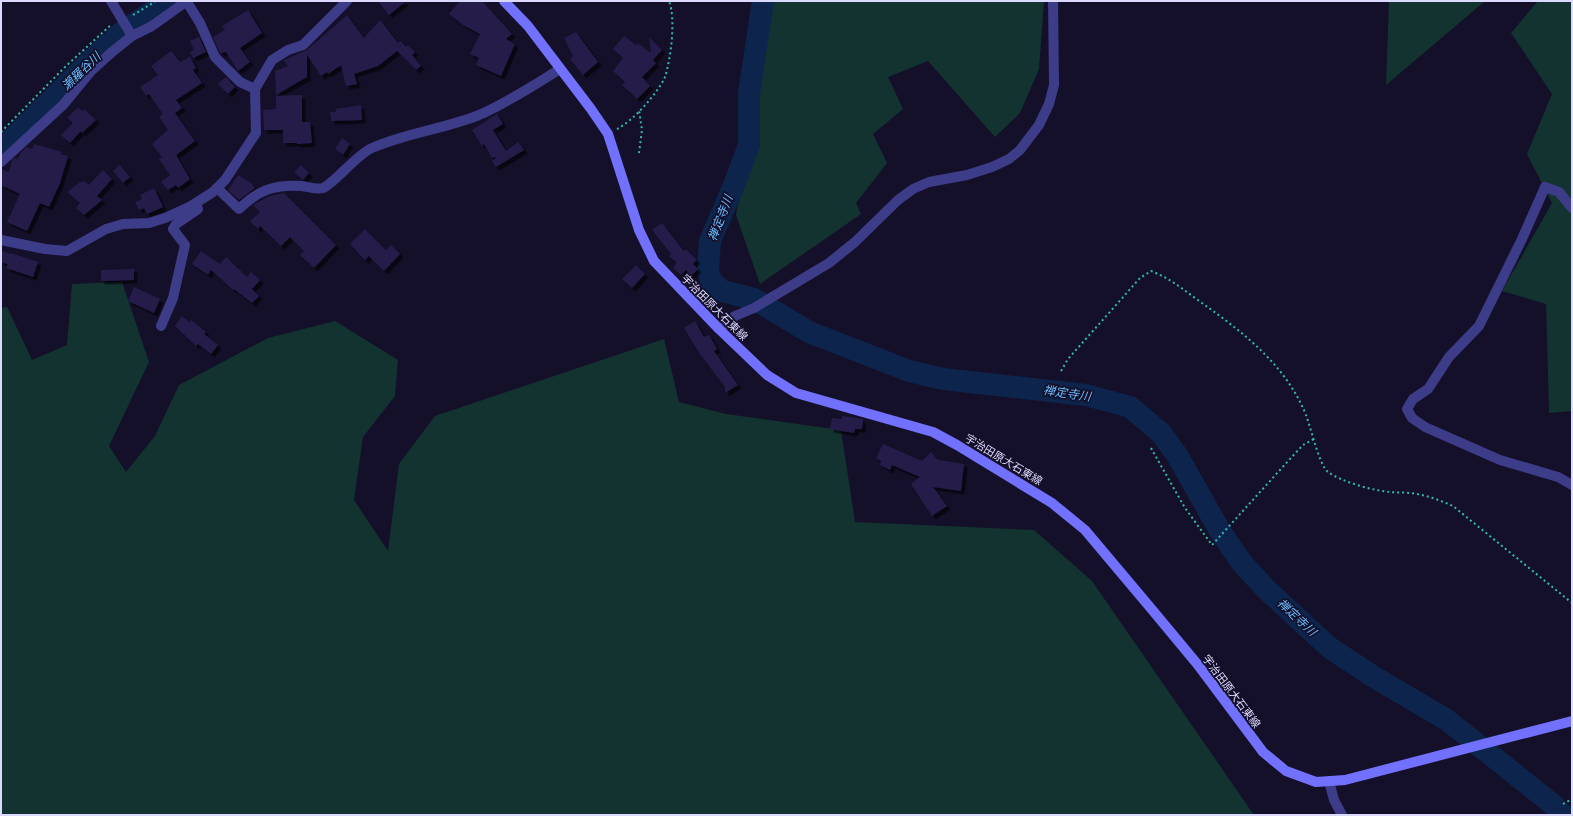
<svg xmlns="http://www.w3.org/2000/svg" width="1573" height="816" font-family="Lato,'Noto Sans JP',sans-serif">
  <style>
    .green { fill: #133331 }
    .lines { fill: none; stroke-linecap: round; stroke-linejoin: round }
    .river { stroke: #0d254c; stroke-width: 22 }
    .building { fill: #251d4a; filter: url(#shadow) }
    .path { stroke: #31bbaf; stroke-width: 2; stroke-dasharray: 2 3; stroke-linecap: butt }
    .minor { stroke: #3d3c88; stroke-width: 10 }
    .secondary { stroke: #7171fe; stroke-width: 10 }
    .labels { text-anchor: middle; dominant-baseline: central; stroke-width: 3.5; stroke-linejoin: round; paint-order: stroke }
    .street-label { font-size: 11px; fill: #dcd9ff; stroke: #141029 }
    .water-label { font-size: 12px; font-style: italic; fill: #68bcfe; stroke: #141029 }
  </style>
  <defs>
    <filter id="shadow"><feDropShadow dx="3.5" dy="3.5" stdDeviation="0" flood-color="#0009"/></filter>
  </defs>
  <rect width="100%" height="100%" fill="#141029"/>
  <g class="green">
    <path d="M771 1H1044L1039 69 1020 113 995 137 928 61 888 77 903 109 873 134 887 163 856 203 861 214 760 284 736 215Z"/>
    <path d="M1389 1H1485L1386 85Z"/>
    <path d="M1538 1H1572V411L1549 413 1546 304 1502 291 1552 203 1527 154 1552 94 1511 33Z"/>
    <path d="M122 282 149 362 109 446 126 472 155 436 179 385 268 338 335 321 398 360 395 396 363 437 354 500 388 551 399 464 435 416 664 339 679 402 726 414 841 430 855 522 1034 530 1092 581 1254 815H1V308L7 307 32 360 67 345 72 284Z"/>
  </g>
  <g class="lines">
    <g class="river">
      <path d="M763 1 749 93V145L734 185 710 241 708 270 711 281 722 291 754 299 809 332 909 371 943 379 1086 395 1130 407 1161 433 1177 455 1220 531 1242 563 1268 591 1330 648 1374 677 1447 720 1551 803 1563 815"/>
      <path d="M1 150 87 64 122 32 168 1"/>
    </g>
  </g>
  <g class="building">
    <path d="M378 1H406L389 15Z"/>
    <path d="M460 1H482L512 34 506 39 514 44V46L501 76 476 65 479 58 470 54 480 34 463 25 449 14Z"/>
    <path d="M248 10 262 33 240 48 250 62 238 71 226 52 220 53 213 37 225 30 222 26Z"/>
    <path d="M347 15 364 38 380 20 398 43 401 41 406 47 408 45 415 52 412 55 421 66 416 70 397 51 378 66 354 74 357 84 346 86 341 65 328 74 327 72 321 76 307 55V77L276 95 275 71 288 66 284 60 307 50Z"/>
    <path d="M576 32 598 62 583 75 570 59 573 56 564 38Z"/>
    <path d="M624 36 636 45 638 43 651 53 649 37 662 50 653 60 656 63 642 77 650 86 637 99 622 85 625 82 613 71 623 58 613 49Z"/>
    <path d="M199 37 206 52 193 58 190 52 194 50 190 41Z"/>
    <path d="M171 51 180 62 190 57 196 68 193 70 202 83 176 100 182 108 175 113 195 141 176 155 190 179 178 188 176 185 168 190 161 182 170 175 159 159 162 157 152 144 168 130 159 117 163 114 149 94 146 96 140 87 158 75 151 66Z"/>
    <path d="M226 77 235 87 228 94 218 84Z"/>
    <path d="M302 95V122H310L312 143 297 144V143H283V130H264L263 110 276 109V96Z"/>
    <path d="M361 105 362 120 331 121 330 112H336L335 109Z"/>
    <path d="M78 107 82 111 84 109 96 120 82 133 81 131 70 143 61 135 73 123 67 118Z"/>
    <path d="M497 114 503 124 493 130 506 151 518 142 524 150 496 167 492 161 496 158 495 157 492 158 484 144 482 146 472 130Z"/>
    <path d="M342 138 350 144 343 155 335 149Z"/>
    <path d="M34 144 62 152 60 154 68 156 60 183 49 207 40 203 27 231 7 222 20 194 1 185V169L9 172 12 160 15 158 18 159 20 154 26 147 32 149Z"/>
    <path d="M120 165 130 177 123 183 113 171Z"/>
    <path d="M301 165 309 173 303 180 294 172Z"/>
    <path d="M103 170 112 179 97 196 102 200 84 215 76 208 80 203 67 192 80 182 81 183 84 181 89 185Z"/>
    <path d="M238 175 251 183 255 188 239 200 228 190Z"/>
    <path d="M154 188 163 207 147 214 144 208 139 210 135 202 142 199 140 195Z"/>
    <path d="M284 193 336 245 314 268 300 255 304 251 290 237 281 246 260 226 258 229 250 221 260 212 253 205 270 196Z"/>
    <path d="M662 223 684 251 686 249 697 260 693 264 698 269 691 276 686 270 681 275 673 268 677 263 669 256 671 254 652 230Z"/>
    <path d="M365 229 386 250 391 245 400 254 384 271 369 256 365 260 350 244Z"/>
    <path d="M1 251 11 254V253L38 262 33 277 6 268 8 264 1 262Z"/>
    <path d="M201 251 220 264 226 257 247 277 251 272 260 280 252 289 259 296 252 303 234 289 233 290 211 270 208 275 192 264Z"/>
    <path d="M636 265 645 274 632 288 622 279Z"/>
    <path d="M134 269V280L101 281V270Z"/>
    <path d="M134 287 160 299 154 313 128 301Z"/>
    <path d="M182 316 189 322 191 320 206 332 204 334 218 345 211 354 198 344 196 346 175 326Z"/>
    <path d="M695 321 704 337 709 335 717 349 714 351 738 385 725 393V387L700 354 684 328Z"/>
    <path d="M842 416 863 419 862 429H855L854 433 830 429 832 418 842 419Z"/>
    <path d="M883 444 922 461 931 452 938 460 964 464 961 491 933 487 947 506 932 516 911 484 920 477 892 465 890 470 880 465 881 461 876 458Z"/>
  </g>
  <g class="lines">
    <g class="path">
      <path d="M133 15 156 1"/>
      <path d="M617 129C633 121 658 93 665 77 671 58 676 19 669 1"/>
      <path d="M1 132 66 66 112 24"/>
      <path d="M639 153 642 130 639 110"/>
      <path d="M1061 371 1068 359 1140 278 1151 271C1170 278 1185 291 1202 303 1241 331 1282 362 1303 408 1310 421 1318 464 1328 472 1342 482 1374 491 1391 492 1397 493 1403 492 1409 493 1424 494 1439 500 1453 506L1572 603"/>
      <path d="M1151 448 1185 508 1212 545 1289 460 1303 445 1314 439"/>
      <path d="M1563 804 1572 799"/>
    </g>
    <g class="minor">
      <path d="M111 1 132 36"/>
      <path d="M187 2 200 23 215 57 240 82 255 89"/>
      <path d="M1 162 63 105 91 71 112 52 132 36 152 26 187 1"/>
      <path d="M217 188 239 209C258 190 275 184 302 186 309 187 315 190 323 188 334 184 356 155 372 148 406 133 444 129 479 115 507 103 534 85 560 69"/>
      <path d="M1572 208 1559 192 1545 187 1522 239 1479 326 1449 357 1428 389 1413 399 1407 409 1412 418 1425 427 1500 460 1558 477 1572 485"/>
      <path d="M1 240 45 249 67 251 106 229 123 224 149 223 165 218 191 206 213 192 225 180 256 133 255 89 272 60 288 50 303 45 347 1"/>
      <path d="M161 326 173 298 185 245 173 229 176 224 198 209 196 203"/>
      <path d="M719 329 735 316 754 308 829 263 855 242 898 200 913 189 929 182 967 175 992 167 1009 159 1020 150 1039 125 1049 104 1054 85 1053 1"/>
      <path d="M1329 781 1334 800 1342 815"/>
    </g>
    <path class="secondary" d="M504 1 528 26 591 109 608 134 639 230 654 261 719 329 767 375 796 393 933 432 957 445 1052 503 1085 530 1154 612 1198 665 1263 752 1286 771 1316 782 1345 780 1572 721"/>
  </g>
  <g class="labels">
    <g class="street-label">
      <text transform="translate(715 307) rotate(45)">宇治田原大石東線</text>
      <text transform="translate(1004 459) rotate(31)">宇治田原大石東線</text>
      <text transform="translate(1232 691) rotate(53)">宇治田原大石東線</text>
    </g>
    <g class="water-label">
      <text transform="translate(81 71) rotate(-44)">瀬羅谷川</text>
      <text transform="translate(720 218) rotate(-69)">禅定寺川</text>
      <text transform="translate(1067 393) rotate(8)">禅定寺川</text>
      <text transform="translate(1297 617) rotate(43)">禅定寺川</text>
    </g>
  </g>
  <rect width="1573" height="816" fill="none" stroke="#dcd9ff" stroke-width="4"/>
</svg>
